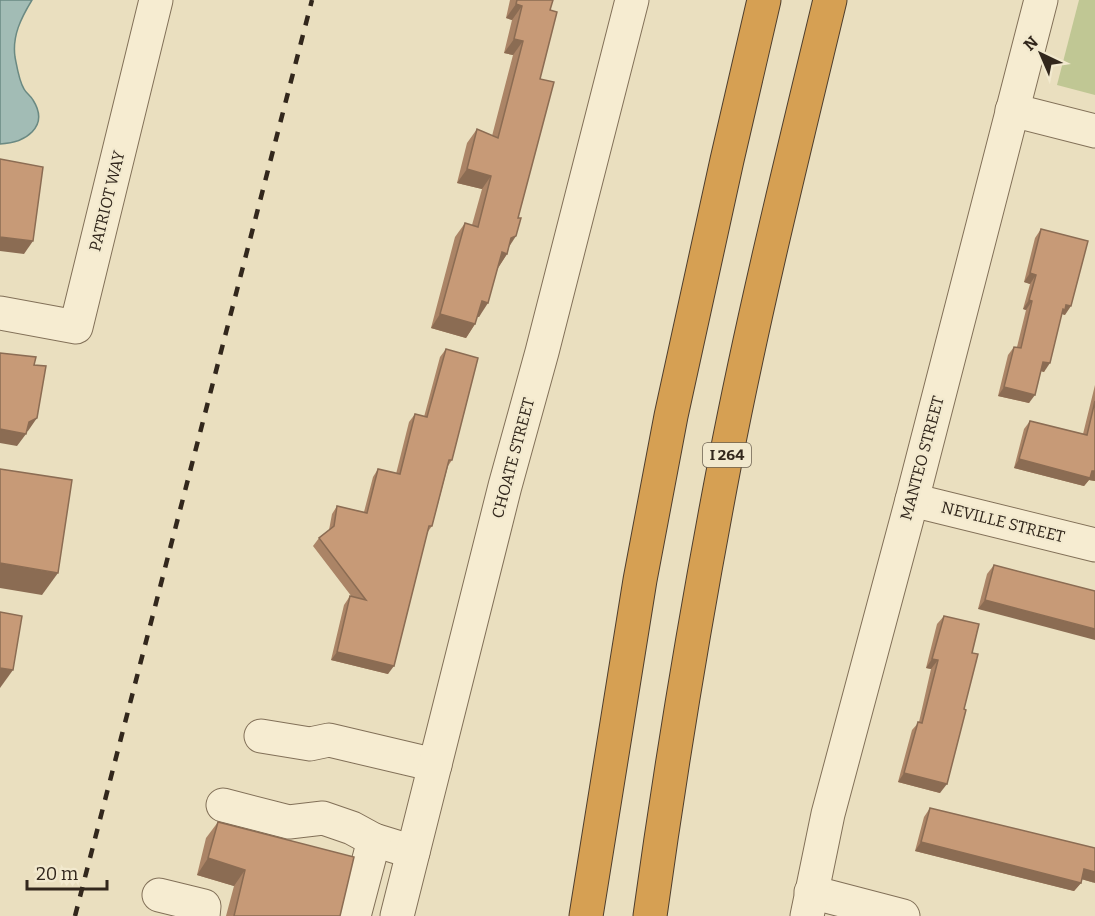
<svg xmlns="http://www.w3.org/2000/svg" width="1095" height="916" font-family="Bitter,serif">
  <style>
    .green { fill: #c0c794 }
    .water { fill: #a2bcb5; stroke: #6a8982; stroke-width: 1.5 }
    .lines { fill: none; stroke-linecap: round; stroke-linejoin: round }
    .minor-casing { stroke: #827058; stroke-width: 35 }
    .highway-casing { stroke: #4f3e2d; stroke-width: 35 }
    .minor { stroke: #f6ecd1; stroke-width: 33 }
    .highway { stroke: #d6a053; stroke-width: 33 }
    .rail { stroke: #32271c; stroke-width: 4.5; stroke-dasharray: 10 10; stroke-linecap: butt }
    .wall { fill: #ab8466 }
    .shaded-wall { fill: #8b6c53 }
    .building { fill: #c79a77; stroke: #8b6c53; stroke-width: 1.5 }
    .labels { text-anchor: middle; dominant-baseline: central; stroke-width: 4.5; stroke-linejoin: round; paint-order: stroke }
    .shield { fill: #f2e9ce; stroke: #6c6151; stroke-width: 1.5 }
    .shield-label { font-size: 15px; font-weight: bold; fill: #32271c }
    .street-label { font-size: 16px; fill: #32271c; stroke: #f2e9ce }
  </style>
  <rect width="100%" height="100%" fill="#eadfbf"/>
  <path class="green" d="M1079 0H1095V95L1057 85Z"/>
  <path class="water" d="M0 0H32C21 18 12 36 15 57 17 67 19 81 24 89 26 93 31 96 33 100 50 127 25 143 0 144Z"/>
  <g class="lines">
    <defs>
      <g id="minor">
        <path d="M1012 110 1095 131"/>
        <path d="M0 313 76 327 156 0"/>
        <path d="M912 500 1095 545"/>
        <path d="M261 736 310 744 329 740 435 765"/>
        <path d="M223 805 289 822 323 818 352 828 374 840 413 852"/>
        <path d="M811 892 903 916"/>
        <path d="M159 895 204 906 203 916"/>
        <path d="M354 916 374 840"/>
        <path d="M397 916 505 486 542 352 632 0"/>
        <path d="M807 916 828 814 912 500 1041 0"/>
      </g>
      <g id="highway">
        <path d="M586 916 640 580 671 416 727 160 764 0"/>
        <path d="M650 916C671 764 696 613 725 462 755 307 793 154 830 0"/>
      </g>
    </defs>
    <use href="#minor" class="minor-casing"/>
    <use href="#highway" class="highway-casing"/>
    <use href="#minor" class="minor"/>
    <use href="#highway" class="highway"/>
    <path class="rail" d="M75 916 312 0"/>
  </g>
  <g class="wall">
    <path d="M510 0H553L550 10 540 79 507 254 498 268 479 317H477L475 324 466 338 431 328 455 237 465 223 472 225 482 189 457 183 467 143 477 129 492 136 513 55 504 53 512 20 506 18Z"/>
    <path d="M1041 229 1065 315 1062 314 1044 372 1041 371 1029 403 998 396 1008 355 1014 347H1017L1026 310 1023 309 1030 284 1024 282 1035 238Z"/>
    <path d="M446 349 452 460 448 466 432 526 427 533 388 674 331 660 344 605 350 596 352 597 313 546 319 538 329 530 332 514 337 506 364 512 373 477 378 469 396 474 409 422 415 414 424 417 440 357Z"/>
    <path d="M1095 385V481L1089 480 1084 486 1014 468 1024 429 1030 421 1083 434Z"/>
    <path d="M994 565 1095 591 978 609 987 574Z"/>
    <path d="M944 616 972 653 940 793 898 782 912 730 919 722 931 669 926 668 937 624Z"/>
    <path d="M930 808 1095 883 1081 879V883L1074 891 915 851 924 817Z"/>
    <path d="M218 822 340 916H226L234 886 197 875 206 838Z"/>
  </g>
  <g class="shaded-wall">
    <path d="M516 4 522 6 512 20 506 18Z"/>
    <path d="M514 39 523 41 513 55 504 53Z"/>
    <path d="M467 169 491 176 482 189 457 183Z"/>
    <path d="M516 236 507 250 511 238Z"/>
    <path d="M0 237 33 241 24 254 0 251Z"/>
    <path d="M502 252 507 254 498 268Z"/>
    <path d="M1030 273 1036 275 1030 284 1024 282Z"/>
    <path d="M1029 300 1032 301 1026 310 1023 309Z"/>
    <path d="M482 301 488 303 479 317 472 315Z"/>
    <path d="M1066 305 1071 306 1065 315 1062 314 1057 318Z"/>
    <path d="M440 314 475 324 466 338 431 328Z"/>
    <path d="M1043 362 1050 363 1044 372 1037 370Z"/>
    <path d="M1004 387 1035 395 1029 403 998 396Z"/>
    <path d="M37 418 28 431 23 433 26 434 17 446 0 443V429L29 422Z"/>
    <path d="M1019 459 1095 471V481L1089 480 1084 486 1014 468Z"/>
    <path d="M0 563 58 573 42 595 0 588Z"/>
    <path d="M985 600 1095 629V640L978 609Z"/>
    <path d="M337 652 394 666 388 674 331 660Z"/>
    <path d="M932 659 938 660 931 669 926 668Z"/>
    <path d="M0 668 13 670 0 688Z"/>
    <path d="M904 773 947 784 940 793 898 782Z"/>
    <path d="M921 842 1081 883 1074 891 915 851Z"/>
    <path d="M208 858 245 870 234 886 197 875Z"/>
    <path d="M1084 869 1095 872V883L1078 878Z"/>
  </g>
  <g class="building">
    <path d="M517 0H553L550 10 557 12 540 79 554 82 518 218H521L516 236 511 238 507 254 502 252 488 303 482 301 475 324 440 314 465 223 478 227 491 176 467 169 477 129 498 138 523 41 514 39 522 6 516 4Z"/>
    <path d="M0 159 43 167 33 241 0 237Z"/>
    <path d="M1041 229 1088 241 1071 306 1066 305 1065 310 1063 309 1050 363 1043 362 1035 395 1004 387 1014 347 1021 348 1032 301 1029 300 1036 275 1030 273Z"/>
    <path d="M446 349 478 358 452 460H449L432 526H429L394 666 337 652 350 596 366 600 319 538 334 526 337 506 367 513 378 469 400 474 415 414 427 417Z"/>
    <path d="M0 353 36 357 34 365 46 366 37 418 29 422 26 434 0 429Z"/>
    <path d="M1095 401V471H1092L1090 478 1019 459 1030 421 1087 435Z"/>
    <path d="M0 469 72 480 58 573 0 563Z"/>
    <path d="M994 565 1095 591V629L985 600Z"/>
    <path d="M0 612 22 616 13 670 0 668Z"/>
    <path d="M944 616 979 624 972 653 978 654 964 709 966 710 947 784 904 773 918 722 922 723 938 660 932 659Z"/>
    <path d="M930 808 1095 848V872L1084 869 1081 883 921 842Z"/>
    <path d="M218 822 354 857 340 916H234L245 870 208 858Z"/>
  </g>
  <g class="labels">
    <rect class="shield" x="703" y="443" width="48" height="24" rx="4.5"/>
    <g class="shield-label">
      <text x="727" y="455">I 264</text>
    </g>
    <g class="street-label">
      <text transform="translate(107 201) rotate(-76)">PATRIOT WAY</text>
      <text transform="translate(513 458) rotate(-75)">CHOATE STREET</text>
      <text transform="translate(922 458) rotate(-75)">MANTEO STREET</text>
      <text transform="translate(1003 522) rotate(14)">NEVILLE STREET</text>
    </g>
  </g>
  <g transform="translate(1041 54) rotate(316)" stroke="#f2e9ce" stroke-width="4.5" paint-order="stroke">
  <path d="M0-4.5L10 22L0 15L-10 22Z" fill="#32271c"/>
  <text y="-9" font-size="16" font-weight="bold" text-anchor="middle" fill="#32271c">N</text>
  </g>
  <path d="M27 880v9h80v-9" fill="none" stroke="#32271c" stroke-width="3"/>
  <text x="36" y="880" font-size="18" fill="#32271c" stroke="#f2e9ce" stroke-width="4.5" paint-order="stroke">20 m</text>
</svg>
